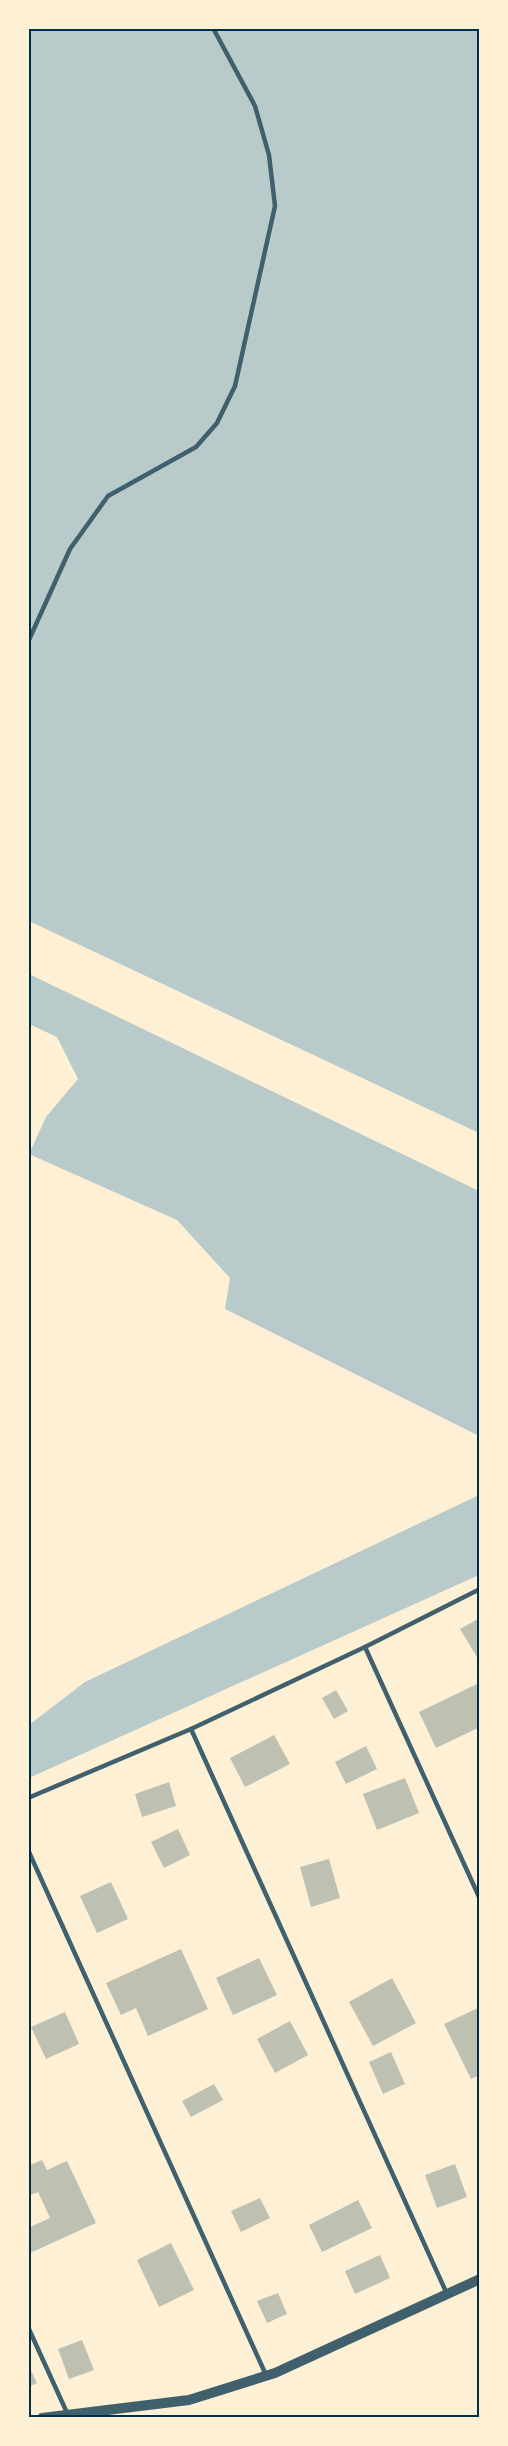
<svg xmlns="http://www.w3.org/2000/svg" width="508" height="2446" font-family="'Exo 2',sans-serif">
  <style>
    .green { fill: #b9caca }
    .building { fill: #bec0b2 }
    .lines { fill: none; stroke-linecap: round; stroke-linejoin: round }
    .service { stroke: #3f606c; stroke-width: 4.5 }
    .tertiary { stroke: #3f606c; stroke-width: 10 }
    .neatline { fill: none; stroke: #003049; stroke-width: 2 }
  </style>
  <rect width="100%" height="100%" fill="#fdf0d5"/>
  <g class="green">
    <path d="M29 29H479V1133L29 921Z"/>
    <path d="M29 974 479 1191V1436L225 1309 230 1278 177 1220 29 1154 46 1117 78 1079 57 1037 29 1024Z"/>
    <path d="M479 1495V1575L29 1778V1725L85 1682Z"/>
  </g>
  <g class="building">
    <path d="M480 1618V1662L460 1629Z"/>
    <path d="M477 1684 480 1689V1727L436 1748 419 1712Z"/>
    <path d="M336 1690 348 1711 334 1719 322 1698Z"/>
    <path d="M274 1735 290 1764 245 1787 230 1758Z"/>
    <path d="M366 1746 377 1769 346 1784 335 1762Z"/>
    <path d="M405 1778 419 1813 377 1830 363 1794Z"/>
    <path d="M169 1782 176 1806 142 1817 135 1794Z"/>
    <path d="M178 1829 190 1855 164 1868 151 1842Z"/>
    <path d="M329 1859 340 1898 311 1907 300 1867Z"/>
    <path d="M111 1882 128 1919 97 1933 80 1896Z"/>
    <path d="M181 1949 208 2009 148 2036 136 2008 121 2015 106 1983Z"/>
    <path d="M259 1958 277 1995 233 2015 216 1978Z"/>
    <path d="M392 1978 416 2023 373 2046 349 2002Z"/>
    <path d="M478 2008 480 2075 471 2079 444 2024Z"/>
    <path d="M65 2012 79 2044 46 2059 31 2027Z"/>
    <path d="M290 2021 308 2055 275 2073 257 2039Z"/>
    <path d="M391 2052 405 2084 383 2094 369 2062Z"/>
    <path d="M214 2084 223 2100 191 2117 182 2101Z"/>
    <path d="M42 2160 47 2170 67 2161 96 2223 28 2254V2228L50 2218 38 2192 28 2196V2166Z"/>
    <path d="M455 2164 467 2197 437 2208 425 2175Z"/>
    <path d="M260 2198 270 2218 241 2232 231 2211Z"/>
    <path d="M358 2200 372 2228 322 2252 309 2225Z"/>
    <path d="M171 2243 194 2290 159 2307 137 2260Z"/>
    <path d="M380 2255 390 2278 355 2294 345 2271Z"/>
    <path d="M278 2293 287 2314 267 2323 257 2301Z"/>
    <path d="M82 2340 94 2370 69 2379 58 2349Z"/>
    <path d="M28 2364 37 2383 28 2387Z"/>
  </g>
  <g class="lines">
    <g class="service">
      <path d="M28 642 70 549 108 496 196 447 217 423 235 386 275 206 269 155 255 106 213 28"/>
      <path d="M480 1589 365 1647 480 1899"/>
      <path d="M191 1729 365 1647"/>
      <path d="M28 1798 191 1729 447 2294"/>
      <path d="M28 1850 266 2375"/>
      <path d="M28 2327 68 2415"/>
    </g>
    <path class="tertiary" d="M42 2418 189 2400 275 2373 480 2279"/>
  </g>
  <rect width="508" height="2446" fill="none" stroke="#fdf0d5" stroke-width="60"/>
  <rect x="30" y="30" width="448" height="2386" class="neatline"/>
</svg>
